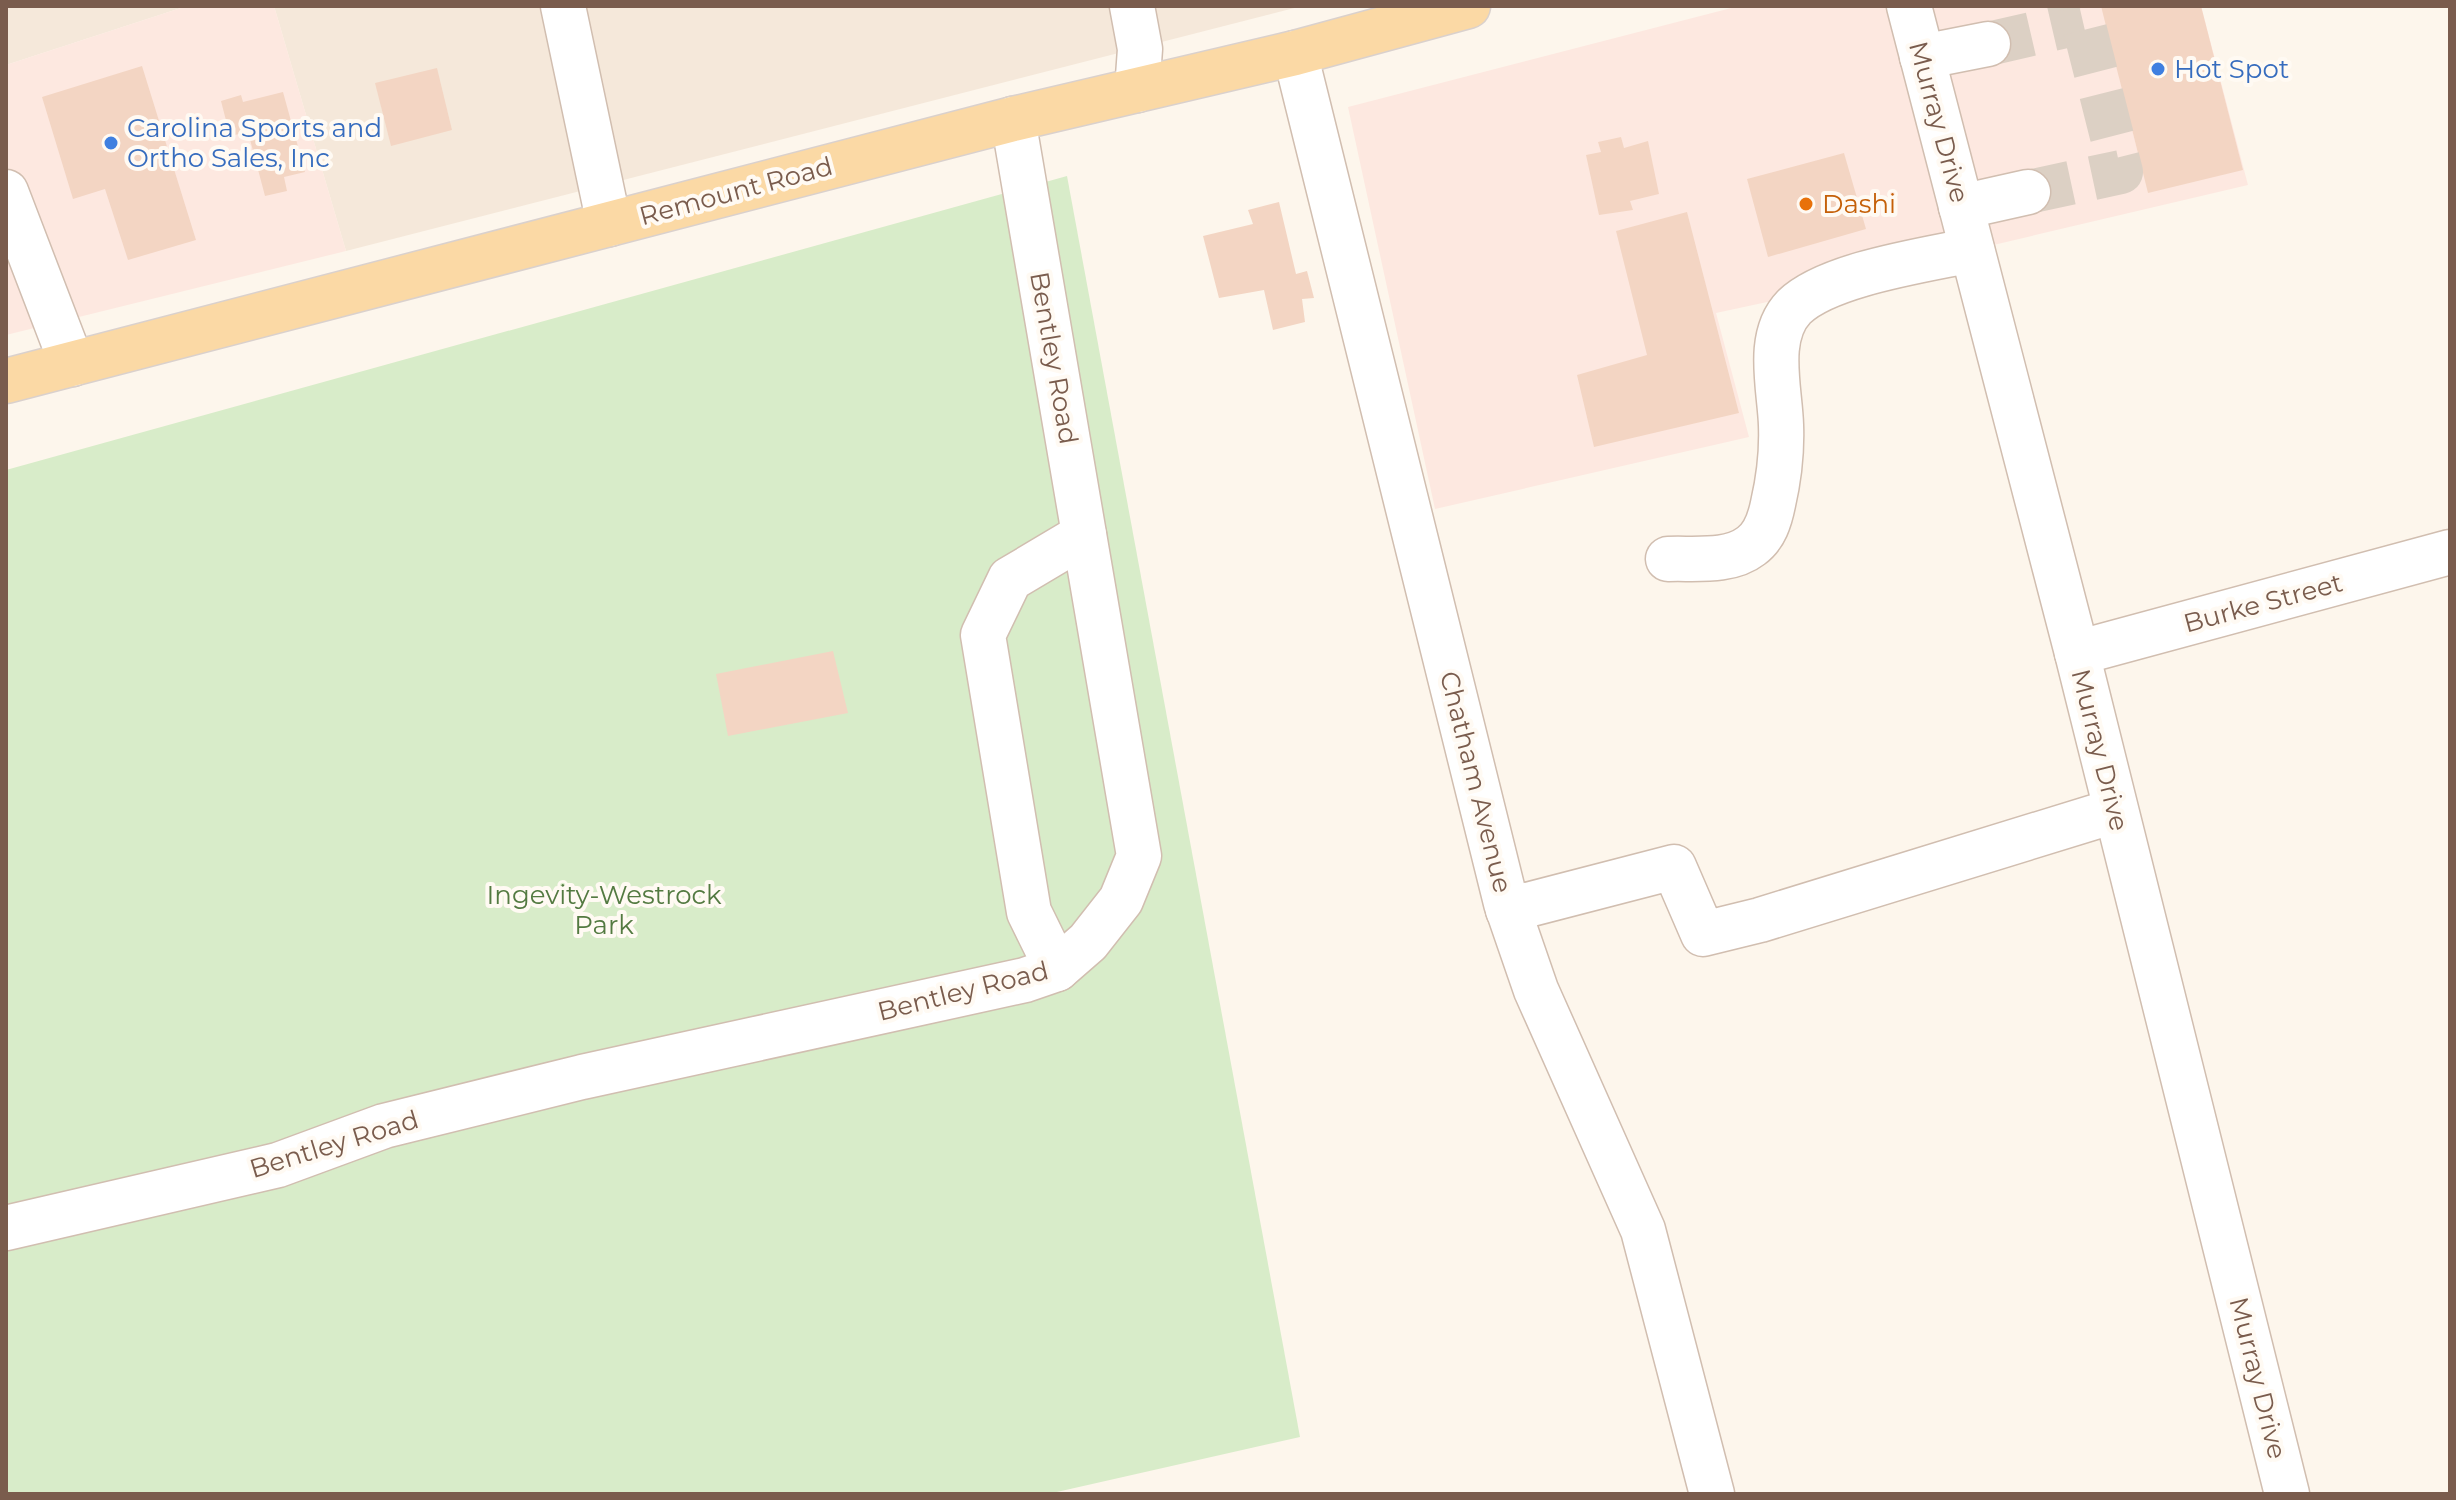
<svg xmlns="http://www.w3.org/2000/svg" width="2456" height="1500" font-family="Montserrat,sans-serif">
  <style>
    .residential { fill: #f5e8da }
    .commercial { fill: #fde8e0 }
    .green { fill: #d8ecc9 }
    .building { fill: #f3d5c3 }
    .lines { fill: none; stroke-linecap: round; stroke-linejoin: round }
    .minor-tunnel { stroke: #dcd0c4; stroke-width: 44; stroke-dasharray: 44 22; stroke-linecap: butt }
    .minor-casing { stroke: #d1beb0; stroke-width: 47 }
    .major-casing { stroke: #dad1cd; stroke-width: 47 }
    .minor { stroke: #fff; stroke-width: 44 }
    .major { stroke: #fbd9a5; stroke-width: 44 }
    .shop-dot { fill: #3f7fe0; stroke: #fffaf3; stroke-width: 3 }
    .food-dot { fill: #e8710a; stroke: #fffaf3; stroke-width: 3 }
    .labels { text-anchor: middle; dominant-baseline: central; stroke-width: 8; stroke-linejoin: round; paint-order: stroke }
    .shop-label { font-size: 26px; fill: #366cbe; stroke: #fffaf3; text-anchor: start }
    .street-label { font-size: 26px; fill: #7a5c4d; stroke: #fffaf3 }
    .food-label { font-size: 26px; fill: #c56008; stroke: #fffaf3; text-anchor: start }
    .park-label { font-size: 26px; fill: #537a41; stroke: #fffaf3 }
  </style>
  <rect width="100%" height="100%" fill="#fdf6ec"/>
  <g class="residential">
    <path d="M6 6H187L6 65Z"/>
    <path d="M274 6H1302L346 251Z"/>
  </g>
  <g class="commercial">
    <path d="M187 6H274L346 251 6 335V65Z"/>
    <path d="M1739 6H2201L2248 185 1972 250 1813 292 1716 313 1749 437 1435 509 1348 107Z"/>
  </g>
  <path class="green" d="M1067 176 1300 1437 1048 1494H6V470Z"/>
  <g class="building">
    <path d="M2101 6H2201L2243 170 2148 193Z"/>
    <path d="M142 66 196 240 128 260 105 189 73 199 42 97Z"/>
    <path d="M437 68 452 130 391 146 375 83Z"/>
    <path d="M283 92 305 172 284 177 287 191 265 196 248 132 230 136 221 101 241 95 243 102Z"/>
    <path d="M1621 137 1624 148 1648 141 1659 194 1630 201 1633 210 1599 215 1586 155 1601 152 1598 142Z"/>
    <path d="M1844 153 1866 229 1768 257 1747 179Z"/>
    <path d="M1279 202 1296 274 1307 271 1314 298 1302 299 1305 322 1273 330 1264 290 1219 298 1203 236 1253 224 1248 210Z"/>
    <path d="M1687 212 1739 413 1594 447 1577 375 1647 355 1616 231Z"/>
    <path d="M833 651 848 713 728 736 716 674Z"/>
  </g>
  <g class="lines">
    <g class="minor-tunnel">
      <path d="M1988 44 2083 22"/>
      <path d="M2028 192 2121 172 2079 6"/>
    </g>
    <defs>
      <g id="minor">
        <path d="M563 6 609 224"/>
        <path d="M1132 6 1140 49 1137 90"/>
        <path d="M1909 6 2077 653 2287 1494"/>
        <path d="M1295 53 1506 903 1536 990 1643 1230 1712 1494"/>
        <path d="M1922 57 1988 44"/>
        <path d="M6 192 72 364"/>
        <path d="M1961 207 2028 192"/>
        <path d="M1668 559C1695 558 1729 563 1751 546 1765 536 1770 519 1773 504 1779 478 1782 451 1781 425 1780 389 1765 337 1794 307 1828 274 1925 260 1972 250"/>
        <path d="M2077 653 2450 552"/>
        <path d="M1508 910 1674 867 1703 934 1760 920 2114 811"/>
        <path d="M1057 969 1029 912 983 635 1010 579 1084 535"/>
        <path d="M6 1228 278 1165 384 1126 582 1077 1025 980 1057 969 1088 942 1121 900 1139 856 1013 119"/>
      </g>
      <path id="major" d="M6 381 1013 119 1295 53 1468 6"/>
    </defs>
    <use href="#minor" class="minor-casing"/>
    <use href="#major" class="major-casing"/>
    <use href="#minor" class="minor"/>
    <use href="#major" class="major"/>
  </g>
  <g class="shop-dot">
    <circle cx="2158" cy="69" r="8"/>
    <circle cx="111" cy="143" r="8"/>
  </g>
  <circle class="food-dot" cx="1806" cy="204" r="8"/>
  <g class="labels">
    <g class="shop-label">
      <text x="2174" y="69">Hot Spot</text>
      <text x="127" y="128">Carolina Sports and<tspan x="127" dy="30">Ortho Sales, Inc</tspan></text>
    </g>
    <g class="street-label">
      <text transform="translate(1939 122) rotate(75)">Murray Drive</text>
      <text transform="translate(736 191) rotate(-15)">Remount Road</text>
      <text transform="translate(1054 358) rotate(80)">Bentley Road</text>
      <text transform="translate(2263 603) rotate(-15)">Burke Street</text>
      <text transform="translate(2100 750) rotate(76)">Murray Drive</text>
      <text transform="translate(1476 782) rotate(76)">Chatham Avenue</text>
      <text transform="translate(963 991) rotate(-14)">Bentley Road</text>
      <text transform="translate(334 1144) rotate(-17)">Bentley Road</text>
      <text transform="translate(2258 1378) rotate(76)">Murray Drive</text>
    </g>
    <g class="food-label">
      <text x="1822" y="204">Dashi</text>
    </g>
    <g class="park-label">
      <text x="604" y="895">Ingevity-Westrock<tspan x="604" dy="30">Park</tspan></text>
    </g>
  </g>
  <rect width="2456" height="1500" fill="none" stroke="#7a5c4d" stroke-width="16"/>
</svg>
